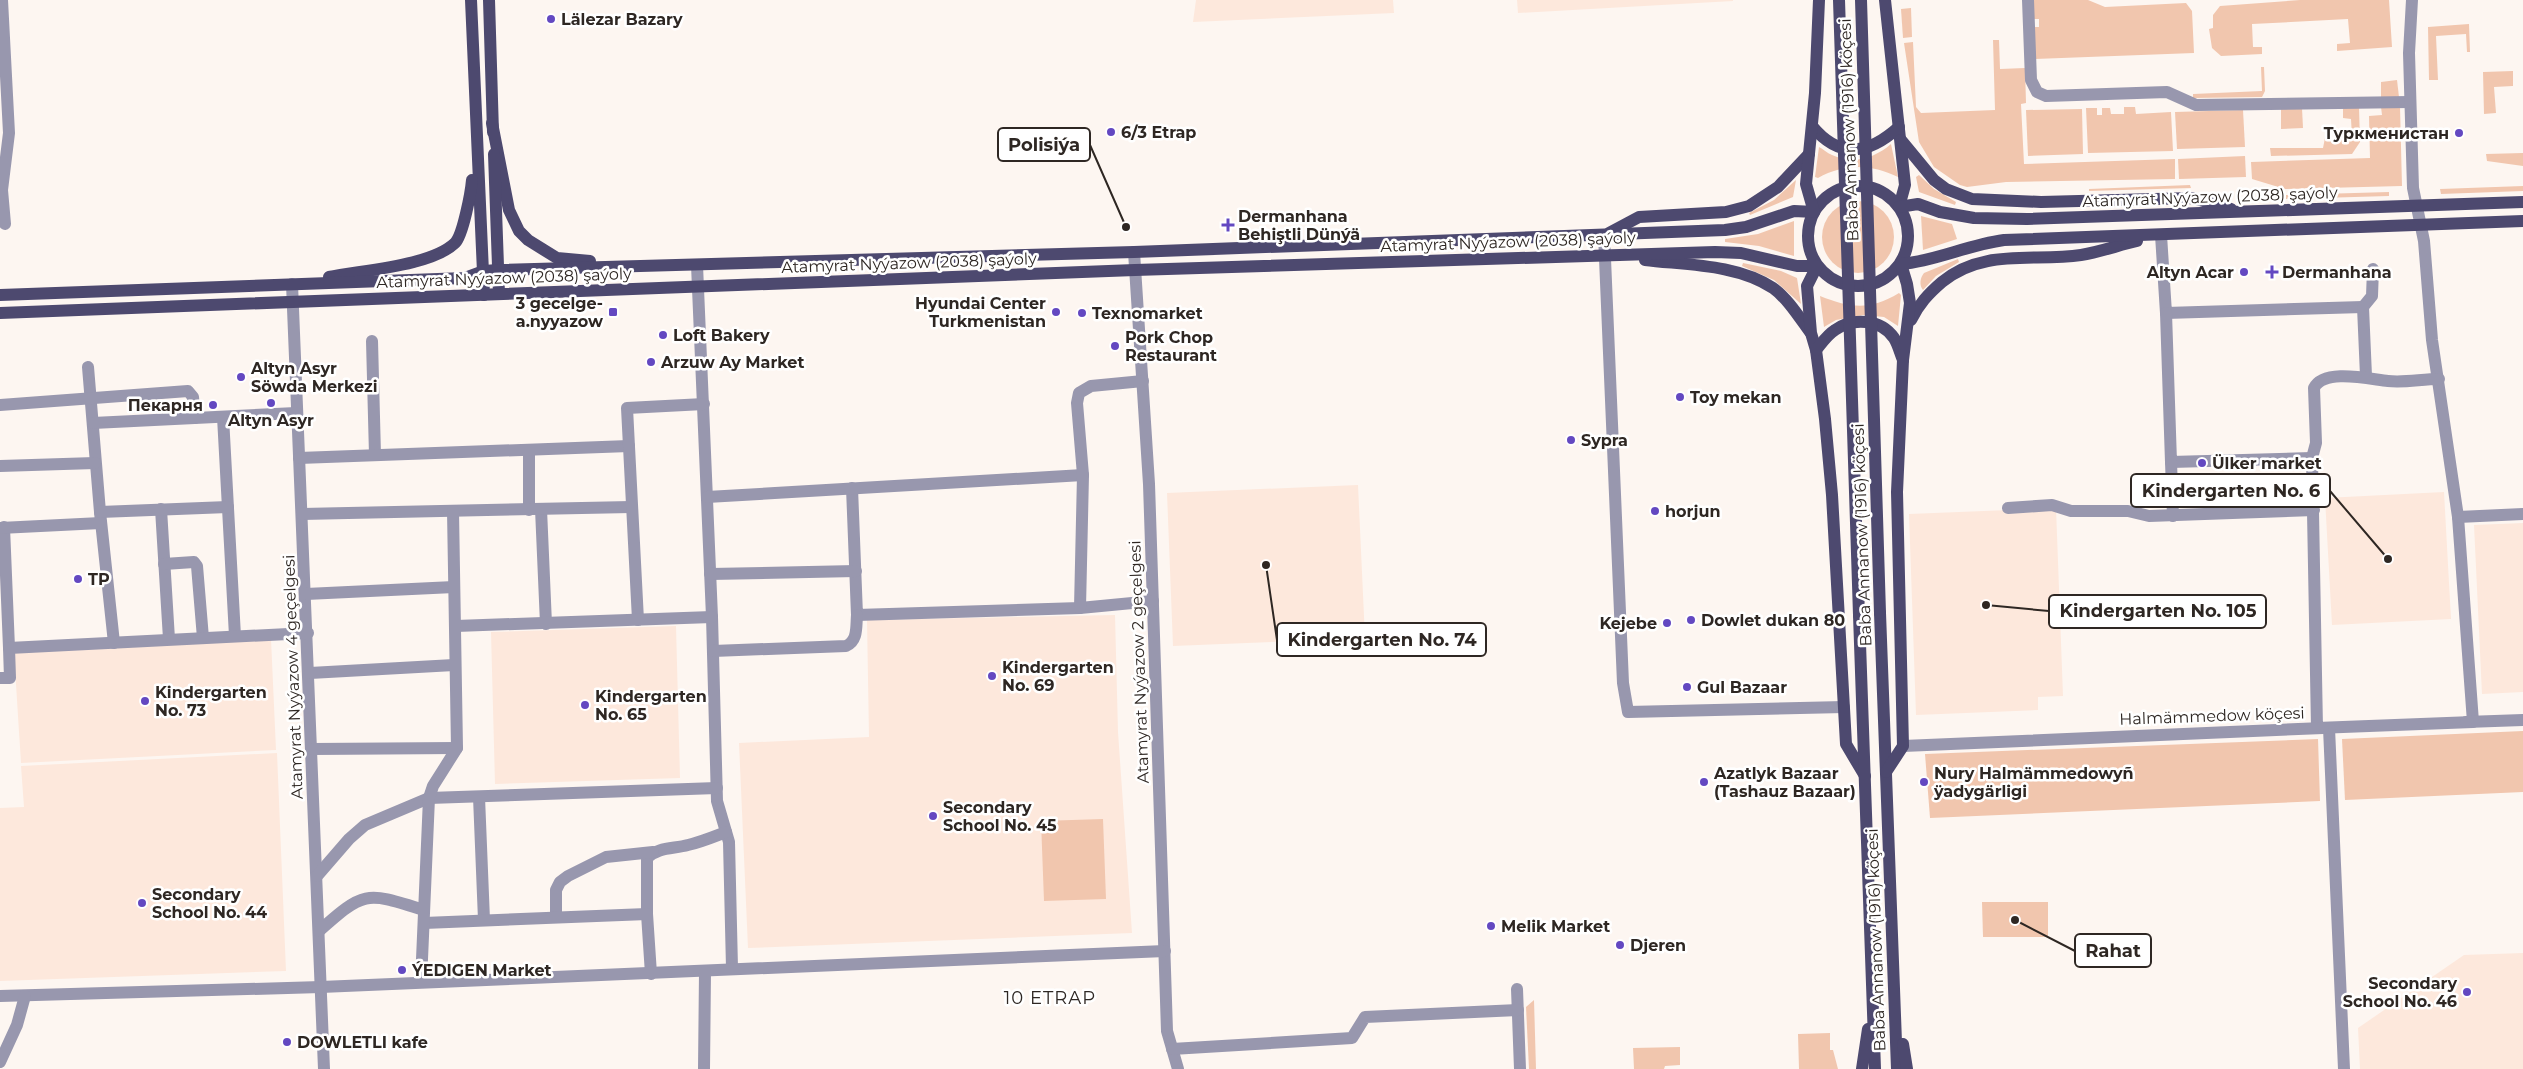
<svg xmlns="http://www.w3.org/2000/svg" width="2523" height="1069" font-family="Montserrat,sans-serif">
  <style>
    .built { fill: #fde8dc }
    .green { fill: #f1c6ae }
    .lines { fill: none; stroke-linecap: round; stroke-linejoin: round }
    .minor { stroke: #9897ae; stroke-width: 12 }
    .major { stroke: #4d496f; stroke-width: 12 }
    .major-bridge { stroke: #4d496f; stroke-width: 12 }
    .poi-dot { fill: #6348c1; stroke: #fff; stroke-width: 2 }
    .labels { text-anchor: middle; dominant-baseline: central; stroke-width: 5; stroke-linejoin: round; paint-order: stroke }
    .poi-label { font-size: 16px; font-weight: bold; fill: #2e2723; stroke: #fff; text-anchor: start }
    .street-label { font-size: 16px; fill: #2e2723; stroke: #fff }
    .neighbourhood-label { font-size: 18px; letter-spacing: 1px; fill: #2e2723; stroke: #fff }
    .leader { fill: none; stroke: #2e2723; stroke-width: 2 }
    .callout-dot { fill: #2e2723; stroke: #fff; stroke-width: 2 }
    .callout { fill: #fff; stroke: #2e2723; stroke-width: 2 }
    .callout-label { font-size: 18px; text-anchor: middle; font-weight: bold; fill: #2e2723 }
  </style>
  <rect width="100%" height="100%" fill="#fdf6f1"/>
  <g class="built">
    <path d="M1196 0H1393L1394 13 1193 22Z"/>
    <path d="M1517 0H1733V1L1518 13Z"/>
    <path d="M1358 485 1365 638 1173 646 1167 493Z"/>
    <path d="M2444 492 2451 619 2332 625 2325 498Z"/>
    <path d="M2056 508 2063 696 2038 697V710L1916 715 1909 514Z"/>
    <path d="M2523 523V692L2482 694 2474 525Z"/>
    <path d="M1115 615 1118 732 1132 933 748 948 739 743 869 737 867 620Z"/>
    <path d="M676 626 680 778 495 784 491 632Z"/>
    <path d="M271 639 276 750 21 763 14 653Z"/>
    <path d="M277 753 286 971 0 981V808L24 807 21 766Z"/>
    <path d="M2523 953V1069H2360L2358 1028 2464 955Z"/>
  </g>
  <g class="green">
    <path d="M2033 0H2088L2105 7 2186 3 2192 11 2194 53 2035 59 2033 27H2039V19H2033Z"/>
    <path d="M2300 0H2389L2392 47 2337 51V44L2350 43 2348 19 2252 24 2253 47H2262V54L2221 56 2212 48 2209 29 2213 28V15L2220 6Z"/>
    <path d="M1911 8 1912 37 1903 38 1901 9Z"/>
    <path d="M2469 24 2470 52H2467L2466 34 2436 36 2438 80H2429L2428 27Z"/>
    <path d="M1993 40H1999L2000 69 2025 68 2026 103 2021 104 2024 164 2175 159V179L2006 182 1967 187 1960 185 1934 167 1919 142 1904 43 1913 42 1916 107 1921 113 1995 110Z"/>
    <path d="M2261 67H2264L2265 91 2262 97 2193 98V94L2262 91Z"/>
    <path d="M2513 71V86L2494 87 2496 113 2484 114 2483 72Z"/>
    <path d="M2397 80 2399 97 2381 98V82Z"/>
    <path d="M2124 107H2135L2136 114 2171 112 2173 151 2088 153 2086 108H2097V115H2102V108H2110L2111 114H2124Z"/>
    <path d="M2359 107 2360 142 2352 154 2271 156 2270 148H2323L2325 138 2335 140 2337 137 2345 140 2347 137H2352L2351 119 2343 118V108Z"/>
    <path d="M2381 107H2400L2402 186 2285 189 2252 179 2251 162 2370 158 2369 116 2382 115Z"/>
    <path d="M2281 108H2302L2303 128 2281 129Z"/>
    <path d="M2082 109 2083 154 2028 156 2026 110Z"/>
    <path d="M2243 110 2245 147 2177 149 2175 112Z"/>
    <path d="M1891 144 1898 177C1871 164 1845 163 1818 178L1815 177 1819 147C1823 149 1827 153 1832 155 1853 165 1875 158 1891 144Z"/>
    <path d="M2523 153V166L2487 161 2486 154Z"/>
    <path d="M2245 156 2246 177 2179 179 2178 159Z"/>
    <path d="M1919 175 1934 189 1956 202 1955 205 1919 192 1916 177Z"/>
    <path d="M1796 180 1793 197 1750 215 1749 213 1774 200Z"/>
    <path d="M2190 185 2191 188 2089 191V189Z"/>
    <path d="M2523 186V191L2441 194 2440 189Z"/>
    <path d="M2389 192V196L2286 199V195Z"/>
    <circle cx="1858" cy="237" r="36"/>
    <path d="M1921 216 1952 224 1957 239 1923 250Z"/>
    <path d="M1794 221V256L1759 246 1725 242V239L1758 234Z"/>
    <path d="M1958 259 1959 262 1936 276 1923 290C1919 285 1920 278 1924 273Z"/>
    <path d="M1743 263 1781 271 1797 278 1801 304 1774 280 1742 266Z"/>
    <path d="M1899 293 1901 295 1898 326 1884 317 1863 315 1836 320 1824 327 1820 296C1851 308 1869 311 1899 293Z"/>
    <path d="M2523 731V792L2345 800 2342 739Z"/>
    <path d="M2318 739 2320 801 1930 818 1925 754Z"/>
    <path d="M1103 819 1106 899 1044 901 1041 821Z"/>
    <path d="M1982 902H2048V937H1983Z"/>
    <path d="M1534 1000 1536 1069H1529L1526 1007Z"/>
    <path d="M1830 1033V1050H1833L1838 1069H1799L1798 1034Z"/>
    <path d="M1680 1047V1065L1665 1066 1664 1069H1634L1633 1048Z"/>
  </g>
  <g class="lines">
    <g class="minor">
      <path d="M2 0 9 133 2 190 5 224"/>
      <path d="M2028 0 2031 80 2037 92 2046 96 2167 92 2196 105 2410 102"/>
      <path d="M1604 235 1623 683 1628 712 1844 707"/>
      <path d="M2161 235 2166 313 2363 307"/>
      <path d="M1134 252 1149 484 1167 1031 1178 1069"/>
      <path d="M697 265 712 617 717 801 729 842 732 968"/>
      <path d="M292 284 324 1069"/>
      <path d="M2166 313 2171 462 2312 458 2317 728 2473 722 2458 517 2432 340 2424 241 2413 188 2409 53 2412 0"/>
      <path d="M372 341 375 455"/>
      <path d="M88 367 100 512 114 643"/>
      <path d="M2366 376 2363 307 2372 296 2373 269"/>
      <path d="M0 405 188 391 193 397 195 418"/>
      <path d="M223 417 235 636"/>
      <path d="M93 423 296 413"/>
      <path d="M529 450V510"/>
      <path d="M299 458 629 446"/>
      <path d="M2312 458 2316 443 2314 388C2324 368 2369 379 2388 381 2404 383 2422 379 2439 379"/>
      <path d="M2171 462 2173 516"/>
      <path d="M0 466 95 463"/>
      <path d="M852 488 857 615 1080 608 1153 601"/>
      <path d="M707 497 1083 475"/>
      <path d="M2008 508 2052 505 2071 511H2128L2149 516 2314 510"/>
      <path d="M161 509 169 639"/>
      <path d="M541 509 546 624"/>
      <path d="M100 512 228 507"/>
      <path d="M302 514 631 507"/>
      <path d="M2458 517 2523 514"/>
      <path d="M4 527 9 648"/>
      <path d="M0 528 101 523"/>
      <path d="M164 564 194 562 197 566 203 638"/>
      <path d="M710 574 856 571"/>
      <path d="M306 594 454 587"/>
      <path d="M1080 608 1083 475 1077 403 1079 393 1091 386 1143 381"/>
      <path d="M638 620 627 408 704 404"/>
      <path d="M456 626 712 617"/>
      <path d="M713 651 846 646C858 641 856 627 857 615"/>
      <path d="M310 673 454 665"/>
      <path d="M0 678H10L9 648 308 633"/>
      <path d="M2466 722 2523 720"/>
      <path d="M2329 728 2344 1069"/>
      <path d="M1903 746 2323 728"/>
      <path d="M312 749 457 748"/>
      <path d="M479 797 484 920"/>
      <path d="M317 876 349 839 365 825 429 798 717 788"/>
      <path d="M647 914V858C658 847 673 849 688 845 701 842 713 837 726 832"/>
      <path d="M556 917V890L560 882 568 876 606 857 653 852"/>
      <path d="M424 923 647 914 651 974"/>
      <path d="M319 931C365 890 366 892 424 910"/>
      <path d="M421 982 429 798 433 786 457 748 453 511"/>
      <path d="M1517 989 1520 1069"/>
      <path d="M0 996 321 987 1165 951"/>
      <path d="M1172 1049 1352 1038 1365 1017 1518 1010"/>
      <path d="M0 1062 17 1025 25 996"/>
      <path d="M704 1069 705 972"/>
    </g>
    <g class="major">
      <path d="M471 0 484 295"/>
      <path d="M489 0 493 132"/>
      <path d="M1885 0 1905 185 1899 207"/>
      <path d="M492 123 509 210 519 231 528 240 557 258 590 261"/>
      <path d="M1812 126C1840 160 1869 154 1899 127"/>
      <path d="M1901 140 1934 180 1946 189 1972 199 2041 202 2193 198 2231 209"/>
      <path d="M494 154 499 294"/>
      <circle cx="1858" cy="236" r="50"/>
      <path d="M1899 207 1918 204 1940 212 1974 218 2027 219 2523 202"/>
      <path d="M1609 233 1639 217 1726 212 1749 206 1778 187 1809 154"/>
      <path d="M1645 260C1686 265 1737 264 1773 288 1788 299 1799 317 1810 332"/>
      <path d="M329 277C363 270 431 266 455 243 463 235 471 192 472 180"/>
      <path d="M0 295 465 278 484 271 498 270 1134 252 1725 230 1746 227 1794 211 1814 212 1806 184 1815 93 1819 0"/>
      <path d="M0 313 1135 270 1715 252 1741 253 1797 266H1817L1807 286 1811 333 1816 350 1825 419 1832 495 1846 744 1865 776"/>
      <path d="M1911 320C1919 304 1928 294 1942 282 1983 248 2033 262 2081 255 2100 252 2119 245 2137 241"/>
      <path d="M1816 350C1822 343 1827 335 1835 330 1853 317 1881 319 1894 338 1898 344 1900 353 1903 360"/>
      <path d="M1880 613 1897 1069"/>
      <path d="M1859 615 1875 1069"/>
      <path d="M1886 772 1903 746 1897 492 1903 360 1910 303 1907 284 1901 264C1936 261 1967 245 2004 240L2523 221"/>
      <path d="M1903 1044 1907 1069"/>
      <path d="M1862 1069 1868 1029"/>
    </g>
    <g class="major-bridge">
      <path d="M1839 0 1859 615"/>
      <path d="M1861 0 1880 613"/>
    </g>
  </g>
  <g class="poi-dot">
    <circle cx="551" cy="19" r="5"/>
    <circle cx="1111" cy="132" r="5"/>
    <circle cx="2459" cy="133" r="5"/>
    <path d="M1225.5 217.5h5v5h5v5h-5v5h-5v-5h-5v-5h5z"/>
    <circle cx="2244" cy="272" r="5"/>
    <path d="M2269.5 264.5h5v5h5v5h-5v5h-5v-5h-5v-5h5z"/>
    <rect x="608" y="307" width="10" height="10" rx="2.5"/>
    <circle cx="1056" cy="312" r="5"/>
    <circle cx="1082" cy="313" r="5"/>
    <circle cx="663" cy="335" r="5"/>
    <circle cx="1115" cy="346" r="5"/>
    <circle cx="651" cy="362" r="5"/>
    <circle cx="241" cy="377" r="5"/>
    <circle cx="1680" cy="397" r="5"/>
    <circle cx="271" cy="403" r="5"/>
    <circle cx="213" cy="405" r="5"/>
    <circle cx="1571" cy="440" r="5"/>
    <circle cx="2202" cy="463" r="5"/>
    <circle cx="1655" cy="511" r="5"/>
    <circle cx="78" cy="579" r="5"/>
    <circle cx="1691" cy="620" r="5"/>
    <circle cx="1667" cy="623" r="5"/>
    <circle cx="992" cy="676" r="5"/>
    <circle cx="1687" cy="687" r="5"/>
    <circle cx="145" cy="701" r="5"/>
    <circle cx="585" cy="705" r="5"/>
    <circle cx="1704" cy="782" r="5"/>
    <circle cx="1924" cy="782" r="5"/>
    <circle cx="933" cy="816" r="5"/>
    <circle cx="142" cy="903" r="5"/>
    <circle cx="1491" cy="926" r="5"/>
    <circle cx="1620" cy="945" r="5"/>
    <circle cx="402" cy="970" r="5"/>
    <circle cx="2467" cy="992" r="5"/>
    <circle cx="287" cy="1042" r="5"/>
  </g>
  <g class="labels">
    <g class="poi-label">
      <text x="561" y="19">Lälezar Bazary</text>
      <text x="1121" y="132">6/3 Etrap</text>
      <text x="2449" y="133" text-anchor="end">Туркменистан</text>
      <text x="1238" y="216">Dermanhana<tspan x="1238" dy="18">Behiştli Dünýä</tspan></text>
      <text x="2234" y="272" text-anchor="end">Altyn Acar</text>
      <text x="2282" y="272">Dermanhana</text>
      <text x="603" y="303" text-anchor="end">3 gecelge-<tspan x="603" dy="18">a.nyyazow</tspan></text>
      <text x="1046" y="303" text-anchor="end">Hyundai Center<tspan x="1046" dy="18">Turkmenistan</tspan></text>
      <text x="1092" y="313">Texnomarket</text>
      <text x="673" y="335">Loft Bakery</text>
      <text x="1125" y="337">Pork Chop<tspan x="1125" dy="18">Restaurant</tspan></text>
      <text x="661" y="362">Arzuw Ay Market</text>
      <text x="251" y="368">Altyn Asyr<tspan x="251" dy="18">Söwda Merkezi</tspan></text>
      <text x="1690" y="397">Toy mekan</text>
      <text x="203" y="405" text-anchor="end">Пекарня</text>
      <text x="271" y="420" text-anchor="middle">Altyn Asyr</text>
      <text x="1581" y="440">Sypra</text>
      <text x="2212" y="463">Ülker market</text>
      <text x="1665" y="511">horjun</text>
      <text x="88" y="579">TP</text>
      <text x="1701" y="620">Dowlet dukan 80</text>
      <text x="1657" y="623" text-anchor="end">Kejebe</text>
      <text x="1002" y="667">Kindergarten<tspan x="1002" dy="18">No. 69</tspan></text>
      <text x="1697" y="687">Gul Bazaar</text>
      <text x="155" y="692">Kindergarten<tspan x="155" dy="18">No. 73</tspan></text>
      <text x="595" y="696">Kindergarten<tspan x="595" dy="18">No. 65</tspan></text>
      <text x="1714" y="773">Azatlyk Bazaar<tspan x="1714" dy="18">(Tashauz Bazaar)</tspan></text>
      <text x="1934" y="773">Nury Halmämmedowyñ<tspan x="1934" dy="18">ÿadygärligi</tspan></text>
      <text x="943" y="807">Secondary<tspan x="943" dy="18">School No. 45</tspan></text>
      <text x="152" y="894">Secondary<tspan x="152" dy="18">School No. 44</tspan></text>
      <text x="1501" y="926">Melik Market</text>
      <text x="1630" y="945">Djeren</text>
      <text x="412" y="970">ÝEDIGEN Market</text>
      <text x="2457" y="983" text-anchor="end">Secondary<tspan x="2457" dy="18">School No. 46</tspan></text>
      <text x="297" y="1042">DOWLETLI kafe</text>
    </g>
    <g class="street-label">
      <text transform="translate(1849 130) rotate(-92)">Baba Annanow (1916) köçesi</text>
      <text transform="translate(2210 197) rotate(-2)">Atamyrat Nyýazow (2038) şaýoly</text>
      <text transform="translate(1508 242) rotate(-2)">Atamyrat Nyýazow (2038) şaýoly</text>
      <text transform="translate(909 263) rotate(-2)">Atamyrat Nyýazow (2038) şaýoly</text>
      <text transform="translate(504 278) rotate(-2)">Atamyrat Nyýazow (2038) şaýoly</text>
      <text transform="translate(1862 535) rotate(-92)">Baba Annanow (1916) köçesi</text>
      <text transform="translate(1139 662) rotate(-92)">Atamyrat Nyýazow 2 geçelgesi</text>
      <text transform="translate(293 677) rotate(-92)">Atamyrat Nyýazow 4 geçelgesi</text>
      <text transform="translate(2212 716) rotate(-2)">Halmämmedow köçesi</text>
      <text transform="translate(1876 940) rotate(-92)">Baba Annanow (1916) köçesi</text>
    </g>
    <g class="neighbourhood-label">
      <text x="1050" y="998">10 ETRAP</text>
    </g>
  </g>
  <path class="leader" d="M1126 227L1090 145M2388 559L2330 491M1986 605L2049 611M1266 565L1277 640M2015 920L2075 951"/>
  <g class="callout-dot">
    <circle cx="1126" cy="227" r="5"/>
    <circle cx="2388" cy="559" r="5"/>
    <circle cx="1986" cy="605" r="5"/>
    <circle cx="1266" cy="565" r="5"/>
    <circle cx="2015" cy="920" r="5"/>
  </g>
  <g class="callout">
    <rect x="998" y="128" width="92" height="33" rx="5"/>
    <rect x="2131" y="474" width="199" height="33" rx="5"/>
    <rect x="2049" y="595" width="217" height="33" rx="5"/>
    <rect x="1277" y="623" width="209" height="33" rx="5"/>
    <rect x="2075" y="934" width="76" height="33" rx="5"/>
  </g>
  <g class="callout-label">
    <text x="1044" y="151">Polisiýa</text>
    <text x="2231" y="497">Kindergarten No. 6</text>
    <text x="2158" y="617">Kindergarten No. 105</text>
    <text x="1382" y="646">Kindergarten No. 74</text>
    <text x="2113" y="957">Rahat</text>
  </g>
</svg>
